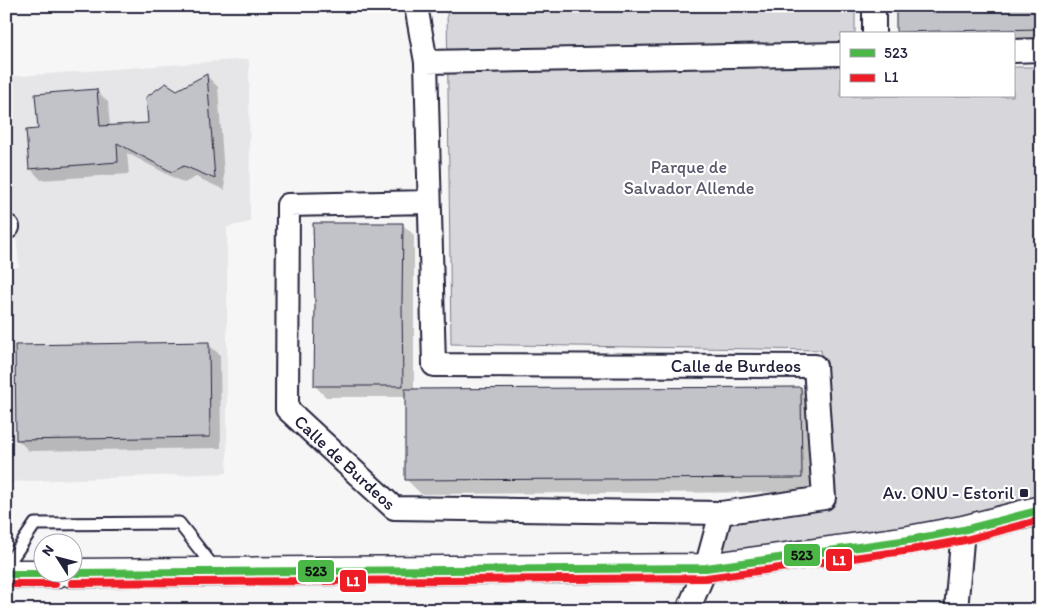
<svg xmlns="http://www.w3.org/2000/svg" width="1047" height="616" font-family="Itim,sans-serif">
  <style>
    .built { fill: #e6e6e9 }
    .green { fill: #d7d7db; stroke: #7c7c8b }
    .shadow { fill: #0003 }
    .building { fill: #c2c2c9; stroke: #22223b }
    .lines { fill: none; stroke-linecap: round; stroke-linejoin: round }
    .service-casing { stroke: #22223b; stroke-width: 15 }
    .minor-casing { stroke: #22223b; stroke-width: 26 }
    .tertiary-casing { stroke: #22223b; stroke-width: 31 }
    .service { stroke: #fff; stroke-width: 11 }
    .minor { stroke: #fff; stroke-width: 22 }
    .tertiary { stroke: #fff; stroke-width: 28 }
    .bus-1-casing { stroke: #fff; stroke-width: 11 }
    .bus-2-casing { stroke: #fff; stroke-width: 11 }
    .bus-1 { stroke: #4ab747; stroke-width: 8 }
    .bus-2 { stroke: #ee1c25; stroke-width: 8 }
    .poi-dot { fill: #22223b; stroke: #fff; stroke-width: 2 }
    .labels { text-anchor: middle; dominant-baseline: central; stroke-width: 4.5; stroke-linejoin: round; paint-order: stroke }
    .park-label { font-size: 18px; fill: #58586b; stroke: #fff }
    .street-label { font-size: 18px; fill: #22223b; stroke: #fff }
    .poi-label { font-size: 18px; fill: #22223b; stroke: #fff; text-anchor: end }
    .line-badge { stroke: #fff; stroke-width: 2 }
    .badge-label { font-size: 14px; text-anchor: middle; font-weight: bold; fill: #fff }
    .pale-badge-label { font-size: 14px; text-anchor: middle; font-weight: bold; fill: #111 }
  </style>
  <rect width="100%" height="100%" fill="#f6f6f7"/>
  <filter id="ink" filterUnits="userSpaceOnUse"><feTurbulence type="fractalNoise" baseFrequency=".02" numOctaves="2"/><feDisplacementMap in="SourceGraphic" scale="10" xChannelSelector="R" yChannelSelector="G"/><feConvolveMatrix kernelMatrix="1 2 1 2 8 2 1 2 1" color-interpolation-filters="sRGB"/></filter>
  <g filter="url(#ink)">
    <path class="built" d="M249 59 250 222 227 227V473L6 482V268L19 267 6 134V77Z"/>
    <path class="green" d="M447 6H855V34H841V96H1013V67H1041V506L706 568 728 519 830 503 821 350 451 344Z"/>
    <g class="shadow">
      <path d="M1041 6V43H1013V34H900L897 31Z"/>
      <path d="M207 76 218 87 225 190 196 177 184 183 127 153 129 174 41 180 30 168 39 130 97 91 108 102 110 127 149 124 177 91Z"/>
      <path d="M402 224 414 235V390L801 388 815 403 816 492 421 494 406 479V397H326L315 386Z"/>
      <path d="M208 344 220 355 221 448 29 451 17 439Z"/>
    </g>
    <g class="building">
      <path d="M896 6H1041V29L896 32Z"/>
      <path d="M207 74 215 179 184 166 172 172 117 143 118 162 29 169 26 130 38 129 35 94 97 89 100 126 148 123 146 97 166 83 177 90Z"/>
      <path d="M313 223H403L402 304 403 386H314L315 304Z"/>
      <path d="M209 342 210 437 16 440 15 345Z"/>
      <path d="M801 387 802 478 405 480V389Z"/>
    </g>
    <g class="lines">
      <defs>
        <path id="service" d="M6 567 35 524 179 523 215 569"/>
        <g id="minor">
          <path d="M416 6 426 62"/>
          <path d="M874 6V34"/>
          <path d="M1013 51 1041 50"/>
          <path id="s1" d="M429 202 288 205 287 409 394 508 721 513 824 498 815 366 434 365 426 62 841 54"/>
          <path d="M6 228 8 227"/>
          <path d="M688 610 706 568 721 513"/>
          <path d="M956 610 963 530"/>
        </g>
        <g id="tertiary">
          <path d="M72 573 706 568 909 540 963 530 1041 510"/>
          <path d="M6 574H55"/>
        </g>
      </defs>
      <use href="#service" class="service-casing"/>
      <use href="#minor" class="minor-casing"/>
      <use href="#tertiary" class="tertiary-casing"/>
      <use href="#service" class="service"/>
      <use href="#minor" class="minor"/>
      <use href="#tertiary" class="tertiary"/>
      <defs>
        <g id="bus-1">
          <path d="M72 573 706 568 909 540 963 530 1041 510"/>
          <path d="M6 574H55"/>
        </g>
        <g id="bus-2">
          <path d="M72 583 706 578 911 550 965 540 1041 520"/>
          <path d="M6 584H55"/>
        </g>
      </defs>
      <use href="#bus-1" class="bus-1-casing"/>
      <use href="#bus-2" class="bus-2-casing"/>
      <use href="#bus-1" class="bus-1"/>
      <use href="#bus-2" class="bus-2"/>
    </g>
  </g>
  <rect class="poi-dot" x="1019" y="488" width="10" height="10" rx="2.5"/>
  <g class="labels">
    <g class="park-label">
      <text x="689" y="167">Parque de<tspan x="689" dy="21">Salvador Allende</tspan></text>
    </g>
    <g class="street-label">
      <text x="736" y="366">Calle de Burdeos</text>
      <text stroke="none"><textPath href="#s1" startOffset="424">Calle de Burdeos</textPath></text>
    </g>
    <g class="poi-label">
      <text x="1014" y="493">Av. ONU - Estoril</text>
    </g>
  </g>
  <g class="line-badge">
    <rect x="783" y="543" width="38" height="24" rx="5" fill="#4ab747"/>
    <rect x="825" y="548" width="28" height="24" rx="5" fill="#ee1c25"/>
    <rect x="297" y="559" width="38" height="24" rx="5" fill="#4ab747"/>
    <rect x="339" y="569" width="28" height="24" rx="5" fill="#ee1c25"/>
  </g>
  <g class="badge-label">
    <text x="839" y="565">L1</text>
    <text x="353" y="586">L1</text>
  </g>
  <g class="pale-badge-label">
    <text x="802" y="560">523</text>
    <text x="316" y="576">523</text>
  </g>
  <rect width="1047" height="616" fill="none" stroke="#fff" stroke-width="25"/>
  <rect x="12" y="12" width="1022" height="591" fill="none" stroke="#22223b" stroke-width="2" filter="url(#ink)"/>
  <rect x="840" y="32" width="175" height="65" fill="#ffffff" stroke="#a7a7b1"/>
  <rect x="850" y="49" width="25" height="8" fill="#4ab747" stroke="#a7a7b1"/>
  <text x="884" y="58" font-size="15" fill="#22223b">523</text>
  <rect x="850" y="74" width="25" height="8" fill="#ee1c25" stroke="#a7a7b1"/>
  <text x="884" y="82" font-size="15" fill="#22223b">L1</text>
  <g transform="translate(58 558) rotate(306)"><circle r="24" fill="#ffffff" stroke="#a7a7b1"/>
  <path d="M0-4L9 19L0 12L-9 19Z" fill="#22223b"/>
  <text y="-8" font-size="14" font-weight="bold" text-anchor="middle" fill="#22223b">N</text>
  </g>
</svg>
